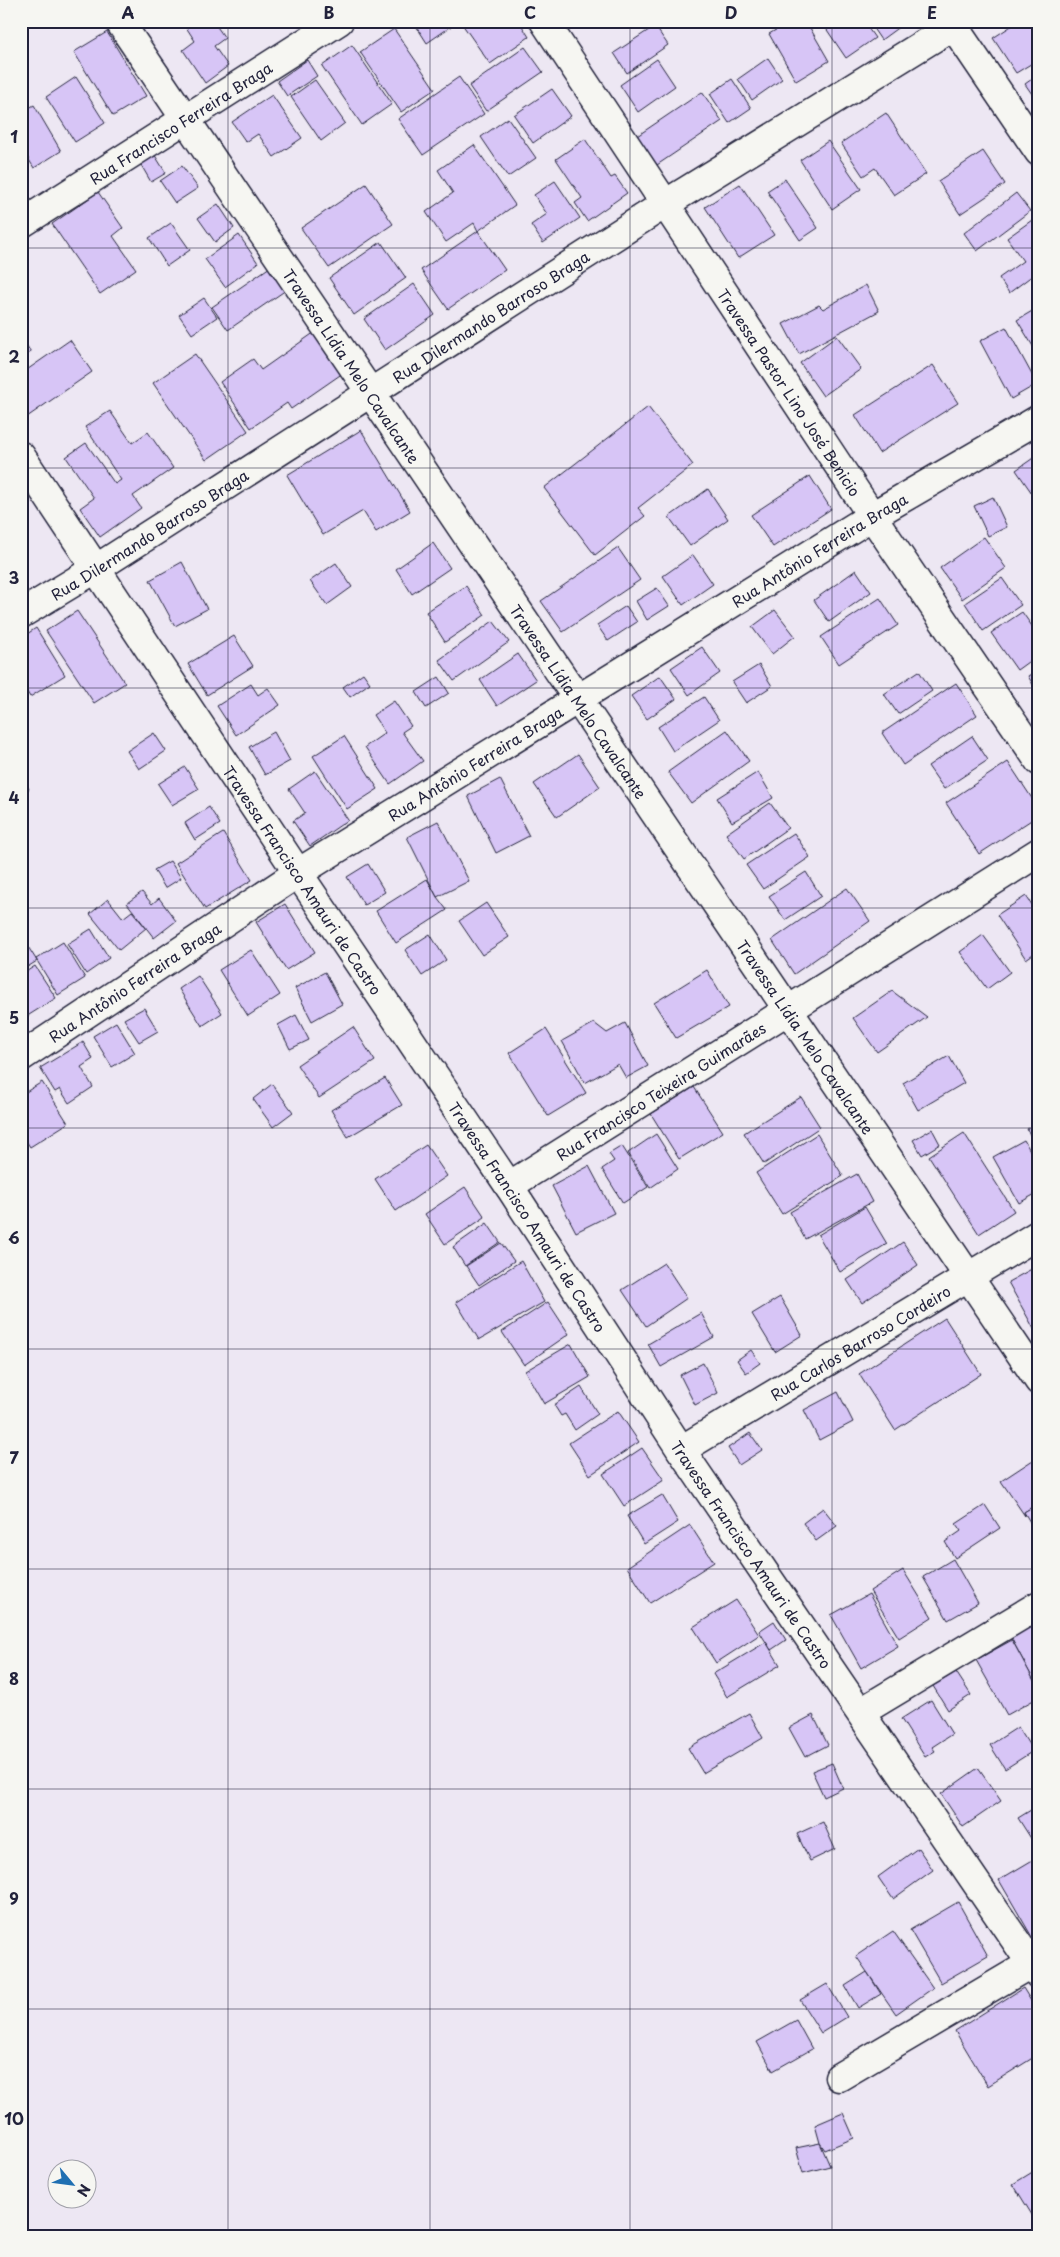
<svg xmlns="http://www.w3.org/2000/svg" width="1060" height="2257" font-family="'Playpen Sans',sans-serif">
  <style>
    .building { fill: #d7c5f6; stroke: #22223b }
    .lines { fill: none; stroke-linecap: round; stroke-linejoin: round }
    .minor-casing { stroke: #22223b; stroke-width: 31 }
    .minor { stroke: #f6f6f2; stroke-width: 28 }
    .grid { fill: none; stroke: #22223b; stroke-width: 1; stroke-opacity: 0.55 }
    .labels { text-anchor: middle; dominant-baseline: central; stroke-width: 4; stroke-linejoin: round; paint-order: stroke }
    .street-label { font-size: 15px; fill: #22223b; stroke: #f6f6f2 }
    .neatline { fill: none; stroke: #22223b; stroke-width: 2 }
    .grid-label { font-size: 16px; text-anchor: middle; font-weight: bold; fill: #22223b }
  </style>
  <rect width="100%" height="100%" fill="#ede7f3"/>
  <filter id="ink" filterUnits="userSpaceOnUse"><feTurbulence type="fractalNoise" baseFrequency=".02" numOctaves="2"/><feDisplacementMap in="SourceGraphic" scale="10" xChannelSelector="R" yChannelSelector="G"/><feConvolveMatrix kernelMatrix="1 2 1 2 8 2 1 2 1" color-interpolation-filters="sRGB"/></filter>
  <g filter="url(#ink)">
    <g class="building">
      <path d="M182 21H213L225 38 214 46 228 66 205 83 183 50 195 41Z"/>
      <path d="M413 21H459L427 43Z"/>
      <path d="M460 21H519L529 37 490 64Z"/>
      <path d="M791 21H806L829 61 796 81 769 34Z"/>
      <path d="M821 21H863L875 38 846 58Z"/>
      <path d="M868 21H907L881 40Z"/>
      <path d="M1019 21H1039V59L1016 73 993 38Z"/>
      <path d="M655 26 668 45 627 73 614 53Z"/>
      <path d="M394 29 435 89 401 112 360 52Z"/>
      <path d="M107 32 146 96 113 116 74 52Z"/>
      <path d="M352 45 392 104 362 125 322 66Z"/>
      <path d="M525 47 543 72 486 111 469 86Z"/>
      <path d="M768 58 782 79 752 100 738 79Z"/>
      <path d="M657 59 675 86 638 112 620 85Z"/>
      <path d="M307 60 317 76 287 96 277 81Z"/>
      <path d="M1039 74V104L1025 84Z"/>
      <path d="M76 77 105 123 75 142 46 97Z"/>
      <path d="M459 77 484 114 423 155 398 119Z"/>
      <path d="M732 79 751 108 729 123 710 94Z"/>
      <path d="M315 80 345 123 321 141 291 97Z"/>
      <path d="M552 89 571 116 533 143 514 115Z"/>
      <path d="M702 92 722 121 657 165 637 136Z"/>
      <path d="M272 95 302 138 274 157 258 134 246 142 232 122Z"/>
      <path d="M34 105 61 151 34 168 21 147V113Z"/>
      <path d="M886 113 926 174 894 195 875 168 863 176 841 143Z"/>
      <path d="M508 118 536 158 508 177 481 137Z"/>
      <path d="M585 139 611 178 615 176 627 193 587 221 575 203 582 198 556 159Z"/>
      <path d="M828 141 861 189 832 209 800 160Z"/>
      <path d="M474 145 515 205 478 231 474 223 446 242 426 212 453 193 438 170Z"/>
      <path d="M151 149 166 173 151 182 137 158Z"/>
      <path d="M983 151 1005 184 960 214 938 181Z"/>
      <path d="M182 166 198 188 175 203 160 181Z"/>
      <path d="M785 179 818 228 800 240 767 191Z"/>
      <path d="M555 181 580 218 543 243 531 225 547 214 534 195Z"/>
      <path d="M366 184 393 224 329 268 301 228Z"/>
      <path d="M740 184 774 235 738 258 705 207Z"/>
      <path d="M98 192 123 228 113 236 136 269 100 294 52 224Z"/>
      <path d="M1016 193 1030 211 977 251 964 233Z"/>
      <path d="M218 204 234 228 215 242 198 218Z"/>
      <path d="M1039 215V277L1033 275 1009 293 999 278 1023 261 1007 238Z"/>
      <path d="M171 223 190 250 167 266 149 238Z"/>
      <path d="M478 231 505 270 448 309 421 270Z"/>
      <path d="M239 235 258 263 225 287 205 259Z"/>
      <path d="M381 242 406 278 354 315 329 278Z"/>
      <path d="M270 267 286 290 228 330 212 307Z"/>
      <path d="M414 284 435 315 385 350 364 319Z"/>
      <path d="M866 285 879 311 799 354 783 324 819 305 823 309Z"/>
      <path d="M204 298 217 317 192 334 179 315Z"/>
      <path d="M1039 307V356L1017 320Z"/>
      <path d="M1006 327 1037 384 1011 399 980 341Z"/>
      <path d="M315 332 343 373 291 409 287 403 251 428 220 382 253 359 261 370Z"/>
      <path d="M837 336 861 369 823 396 800 363Z"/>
      <path d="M21 338 31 352 21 359Z"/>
      <path d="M70 340 92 372 27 417 21 409V374Z"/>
      <path d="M195 354 248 431 206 460 153 383Z"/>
      <path d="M933 365 958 403 879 453 855 415Z"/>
      <path d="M648 407 693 465 638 508 645 516 595 555 544 488Z"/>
      <path d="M110 411 132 443 148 432 173 468 133 496 141 508 100 537 80 508 94 498 66 457 86 443 115 484 121 480 85 427Z"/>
      <path d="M361 430 410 511 376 532 363 511 323 535 287 475Z"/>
      <path d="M1039 454V497L1036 499 1016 470Z"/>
      <path d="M810 476 831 509 773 547 751 515Z"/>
      <path d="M708 489 728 519 690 546 669 517Z"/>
      <path d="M993 497 1007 527 988 536 974 506Z"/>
      <path d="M984 537 1006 568 962 599 940 568Z"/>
      <path d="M433 543 450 568 412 594 396 569Z"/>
      <path d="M618 548 640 580 563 632 541 601Z"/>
      <path d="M693 555 713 584 683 605 663 576Z"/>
      <path d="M182 562 207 609 175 626 150 580Z"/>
      <path d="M336 563 352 587 327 605 310 581Z"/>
      <path d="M856 570 871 592 829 622 814 600Z"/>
      <path d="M1002 578 1021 605 983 631 965 603Z"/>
      <path d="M466 586 485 615 445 642 426 612Z"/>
      <path d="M657 588 669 606 647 620 636 601Z"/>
      <path d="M880 598 898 625 839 664 821 637Z"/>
      <path d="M626 606 637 622 608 641 597 625Z"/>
      <path d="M775 610 795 636 772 654 752 627Z"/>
      <path d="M77 611 125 683 94 703 46 631Z"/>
      <path d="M1022 612 1039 636V654L1017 670 991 633Z"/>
      <path d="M493 621 509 642 454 681 439 660Z"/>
      <path d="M36 628 65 675 30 697 21 682V638Z"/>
      <path d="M234 636 253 666 207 695 188 664Z"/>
      <path d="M702 647 720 673 689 695 671 668Z"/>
      <path d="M518 654 536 680 497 706 480 680Z"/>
      <path d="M759 665 772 686 746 703 732 682Z"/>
      <path d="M1039 669V695L1028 676Z"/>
      <path d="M919 671 932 691 898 714 884 694Z"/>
      <path d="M363 673 370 683 350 697 343 687Z"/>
      <path d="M660 676 676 699 647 719 631 696Z"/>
      <path d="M439 677 449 693 426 708 416 692Z"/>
      <path d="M956 683 977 715 903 765 882 733Z"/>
      <path d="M251 684 258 695 268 688 280 705 236 735 217 706Z"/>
      <path d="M704 697 719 720 673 751 658 727Z"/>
      <path d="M394 701 411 726 402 732 423 761 390 784 365 747 385 733 373 715Z"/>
      <path d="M727 730 749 761 691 803 668 772Z"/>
      <path d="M274 732 290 761 265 775 249 747Z"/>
      <path d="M154 733 166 751 139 769 127 751Z"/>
      <path d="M344 736 378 789 347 809 313 756Z"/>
      <path d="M972 736 988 760 944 789 928 766Z"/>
      <path d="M578 754 600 787 557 817 534 784Z"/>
      <path d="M1008 762 1039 809V815L979 854 946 803Z"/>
      <path d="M185 767 199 789 172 805 158 784Z"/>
      <path d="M315 771 348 820 310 846 293 821 305 813 289 789Z"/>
      <path d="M758 772 773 798 732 822 717 798Z"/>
      <path d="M21 776 29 789 21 793Z"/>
      <path d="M500 779 529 836 496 853 468 796Z"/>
      <path d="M770 803 788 828 744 859 726 834Z"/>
      <path d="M209 807 220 824 195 840 185 823Z"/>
      <path d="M438 821 469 881 437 897 407 837Z"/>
      <path d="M223 833 252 880 205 909 176 863Z"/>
      <path d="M794 833 810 857 763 889 746 865Z"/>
      <path d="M170 861 181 878 165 888 154 870Z"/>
      <path d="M368 864 385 892 364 905 347 877Z"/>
      <path d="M806 872 821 896 785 920 769 896Z"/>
      <path d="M427 879 437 897 447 910 396 943 376 911Z"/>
      <path d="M847 888 870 921 794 974 772 940Z"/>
      <path d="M142 892 152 904 159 898 176 921 154 938 127 903Z"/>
      <path d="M1026 896 1039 915V950L1026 959 997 915Z"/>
      <path d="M108 899 123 918 132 911 146 928 119 950 90 914Z"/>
      <path d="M486 903 509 937 482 955 459 921Z"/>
      <path d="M285 904 315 952 286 970 256 922Z"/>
      <path d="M91 929 109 958 86 974 67 944Z"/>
      <path d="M430 934 446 960 422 976 405 950Z"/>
      <path d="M983 935 1010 972 987 989 960 952Z"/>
      <path d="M25 942 37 961 21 971V944Z"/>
      <path d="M63 942 85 978 58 995 36 959Z"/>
      <path d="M251 950 280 995 248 1016 219 970Z"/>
      <path d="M35 966 56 998 21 1020V975Z"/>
      <path d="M707 970 729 1007 676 1038 654 1003Z"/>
      <path d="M325 972 342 1004 312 1021 295 988Z"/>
      <path d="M198 976 222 1013 202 1026 179 989Z"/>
      <path d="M892 991 927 1017 877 1052 853 1018Z"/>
      <path d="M144 1008 158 1031 139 1042 124 1019Z"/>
      <path d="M296 1015 309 1040 290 1049 278 1025Z"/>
      <path d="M116 1022 135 1053 112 1067 93 1036Z"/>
      <path d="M594 1023 607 1033 625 1023 648 1066 626 1078 618 1064 585 1083 562 1041Z"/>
      <path d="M353 1027 375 1061 319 1098 297 1065Z"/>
      <path d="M546 1029 586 1093 548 1116 509 1053Z"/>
      <path d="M83 1042 93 1059 81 1067 93 1087 69 1103 60 1089 55 1092 40 1068Z"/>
      <path d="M949 1056 964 1083 918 1110 903 1083Z"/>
      <path d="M385 1078 402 1105 348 1137 331 1110Z"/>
      <path d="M42 1082 68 1123 30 1147 21 1133V1095Z"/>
      <path d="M272 1084 293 1112 273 1127 253 1099Z"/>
      <path d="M694 1087 723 1132 679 1159 651 1114Z"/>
      <path d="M801 1097 820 1127 764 1164 744 1133Z"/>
      <path d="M1039 1123V1152L1027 1129Z"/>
      <path d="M932 1129 940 1144 922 1155 913 1140Z"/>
      <path d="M964 1133 1014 1211 979 1234 929 1156Z"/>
      <path d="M656 1134 678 1169 650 1188 628 1153Z"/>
      <path d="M817 1134 843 1176 782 1214 756 1173Z"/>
      <path d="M1024 1140 1039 1166V1192L1019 1203 993 1157Z"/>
      <path d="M426 1145 447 1176 396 1211 375 1179Z"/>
      <path d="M622 1146 648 1187 623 1203 602 1169 614 1161 609 1154Z"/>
      <path d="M589 1166 614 1213 576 1232 552 1186Z"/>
      <path d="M857 1174 872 1202 805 1239 790 1212Z"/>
      <path d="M465 1187 485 1217 445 1244 425 1214Z"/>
      <path d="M865 1207 887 1244 840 1272 818 1235Z"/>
      <path d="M487 1223 500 1242 465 1266 453 1247Z"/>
      <path d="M903 1242 918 1265 862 1303 847 1280Z"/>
      <path d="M501 1243 514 1261 479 1285 466 1266Z"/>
      <path d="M521 1261 544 1302 479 1340 456 1302Z"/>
      <path d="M664 1263 687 1298 646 1326 622 1290Z"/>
      <path d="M1039 1265V1338L1008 1282Z"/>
      <path d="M780 1297 802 1335 775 1352 752 1314Z"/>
      <path d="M548 1302 569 1334 524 1365 502 1332Z"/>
      <path d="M701 1313 714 1337 661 1367 648 1344Z"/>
      <path d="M945 1318 981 1374 895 1430 859 1374Z"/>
      <path d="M571 1344 590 1377 544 1404 525 1371Z"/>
      <path d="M751 1350 760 1363 746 1373 737 1360Z"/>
      <path d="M703 1363 718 1393 695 1405 680 1375Z"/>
      <path d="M581 1387 598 1414 575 1430 565 1414 561 1416 554 1405Z"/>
      <path d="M838 1392 853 1422 819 1440 804 1410Z"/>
      <path d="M618 1411 639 1442 590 1475 569 1443Z"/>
      <path d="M750 1433 762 1450 739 1465 728 1448Z"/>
      <path d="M642 1448 664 1480 624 1506 603 1474Z"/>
      <path d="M1039 1456V1503L1024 1512 1025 1516 1001 1481Z"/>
      <path d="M662 1495 678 1522 644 1544 627 1516Z"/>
      <path d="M1039 1503V1537L1024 1512Z"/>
      <path d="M985 1505 1000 1528 955 1558 945 1542 961 1531 956 1524Z"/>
      <path d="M823 1508 837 1526 816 1541 803 1523Z"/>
      <path d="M690 1525 714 1562 650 1603 627 1567Z"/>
      <path d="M953 1559 978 1603 948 1620 923 1577Z"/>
      <path d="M903 1570 932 1617 899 1638 870 1591Z"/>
      <path d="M869 1594 898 1646 861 1668 831 1615Z"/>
      <path d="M736 1600 759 1635 716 1663 693 1627Z"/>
      <path d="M1039 1617V1690L1009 1634Z"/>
      <path d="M774 1621 786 1640 771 1650 759 1631Z"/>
      <path d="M1012 1640 1039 1690V1697L1007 1715 976 1660Z"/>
      <path d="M766 1642 780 1665 727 1697 713 1674Z"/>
      <path d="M956 1672 971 1695 948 1710 933 1686Z"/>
      <path d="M931 1700 952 1734 932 1747 935 1751 925 1757 901 1719Z"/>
      <path d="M749 1713 763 1738 703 1773 688 1748Z"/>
      <path d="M813 1715 828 1745 805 1757 789 1728Z"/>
      <path d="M1018 1727 1033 1751 1005 1769 990 1745Z"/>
      <path d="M832 1763 843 1788 824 1797 812 1771Z"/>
      <path d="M978 1768 1001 1801 963 1827 941 1794Z"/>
      <path d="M1039 1805V1851L1018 1818Z"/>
      <path d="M823 1822 835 1849 810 1861 797 1834Z"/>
      <path d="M918 1848 933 1870 893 1899 878 1877Z"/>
      <path d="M1036 1858 1039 1863V1934L1032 1937 999 1880Z"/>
      <path d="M958 1902 988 1956 941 1983 910 1930Z"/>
      <path d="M893 1931 933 1988 896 2014 856 1956Z"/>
      <path d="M867 1972 881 1994 858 2008 845 1986Z"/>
      <path d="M827 1984 847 2017 821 2033 800 2000Z"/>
      <path d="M1023 1988 1039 2014V2054L988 2086 955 2031Z"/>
      <path d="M796 2020 812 2049 773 2071 757 2042Z"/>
      <path d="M843 2113 854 2138 825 2150 820 2143 815 2125Z"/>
      <path d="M820 2143 830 2166 803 2173 796 2148Z"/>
      <path d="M1039 2168V2222L1037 2223 1013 2184Z"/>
      <path d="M988 2230 991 2236H977Z"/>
    </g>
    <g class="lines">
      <defs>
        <g id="minor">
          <path id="s1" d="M119 21 1039 1381"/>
          <path id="s2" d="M544 21 872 516 1039 761"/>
          <path d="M950 21 1039 152"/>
          <path id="s3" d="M21 224 339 21"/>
          <path id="s4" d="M21 456 298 873 509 1186 681 1450 1039 1975"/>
          <path id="s5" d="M21 614 97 568 665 204 961 21"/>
          <path id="s6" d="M21 1057 298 873 872 516 1039 419"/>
          <path id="s7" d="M509 1186 1039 852"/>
          <path id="s8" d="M681 1450 1039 1234"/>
          <path d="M861 1712 1039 1605"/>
          <path d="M839 2077 1039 1959"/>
        </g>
      </defs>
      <use href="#minor" class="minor-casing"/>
      <use href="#minor" class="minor"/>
    </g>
  </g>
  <path class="grid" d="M228 21V2236M430 21V2236M630 21V2236M832 21V2236M21 248H1039M21 468H1039M21 688H1039M21 908H1039M21 1128H1039M21 1349H1039M21 1569H1039M21 1789H1039M21 2009H1039"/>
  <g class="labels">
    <g class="street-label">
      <text stroke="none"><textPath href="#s3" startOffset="189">Rua Francisco Ferreira Braga</textPath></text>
      <text stroke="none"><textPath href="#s5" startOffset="556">Rua Dilermando Barroso Braga</textPath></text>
      <text stroke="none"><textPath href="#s1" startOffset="416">Travessa Lídia Melo Cavalcante</textPath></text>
      <text stroke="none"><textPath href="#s2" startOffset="445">Travessa Pastor Lino José Benicio</textPath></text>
      <text stroke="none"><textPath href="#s5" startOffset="151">Rua Dilermando Barroso Braga</textPath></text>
      <text stroke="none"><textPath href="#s6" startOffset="946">Rua Antônio Ferreira Braga</textPath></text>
      <text stroke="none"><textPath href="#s1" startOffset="821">Travessa Lídia Melo Cavalcante</textPath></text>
      <text stroke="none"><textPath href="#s6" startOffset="541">Rua Antônio Ferreira Braga</textPath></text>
      <text stroke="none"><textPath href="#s4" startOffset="509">Travessa Francisco Amauri de Castro</textPath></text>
      <text stroke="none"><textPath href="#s6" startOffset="136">Rua Antônio Ferreira Braga</textPath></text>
      <text stroke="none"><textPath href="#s1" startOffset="1226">Travessa Lídia Melo Cavalcante</textPath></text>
      <text stroke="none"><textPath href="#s7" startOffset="179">Rua Francisco Teixeira Guimarães</textPath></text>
      <text stroke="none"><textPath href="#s4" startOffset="914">Travessa Francisco Amauri de Castro</textPath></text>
      <text stroke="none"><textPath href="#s8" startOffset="209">Rua Carlos Barroso Cordeiro</textPath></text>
      <text stroke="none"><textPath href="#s4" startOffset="1319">Travessa Francisco Amauri de Castro</textPath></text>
    </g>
  </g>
  <rect width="1060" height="2257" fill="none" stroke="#f6f6f2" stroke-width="55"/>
  <g transform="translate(72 2184) rotate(119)"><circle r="24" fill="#f6f6f2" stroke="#a1a1a9"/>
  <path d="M0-4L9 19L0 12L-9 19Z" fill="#1f6fb2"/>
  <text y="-8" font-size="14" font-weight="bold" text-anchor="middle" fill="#22223b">N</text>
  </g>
  <rect x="28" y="28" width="1004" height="2202" class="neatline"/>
  <g class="grid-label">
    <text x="128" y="19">A</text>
    <text x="329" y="19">B</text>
    <text x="530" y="19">C</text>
    <text x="731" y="19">D</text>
    <text x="932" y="19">E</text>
    <text x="14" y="143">1</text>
    <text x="14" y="363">2</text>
    <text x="14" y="584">3</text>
    <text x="14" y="804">4</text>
    <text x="14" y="1024">5</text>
    <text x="14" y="1244">6</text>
    <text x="14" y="1464">7</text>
    <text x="14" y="1685">8</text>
    <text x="14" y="1905">9</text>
    <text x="14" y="2125">10</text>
  </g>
</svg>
